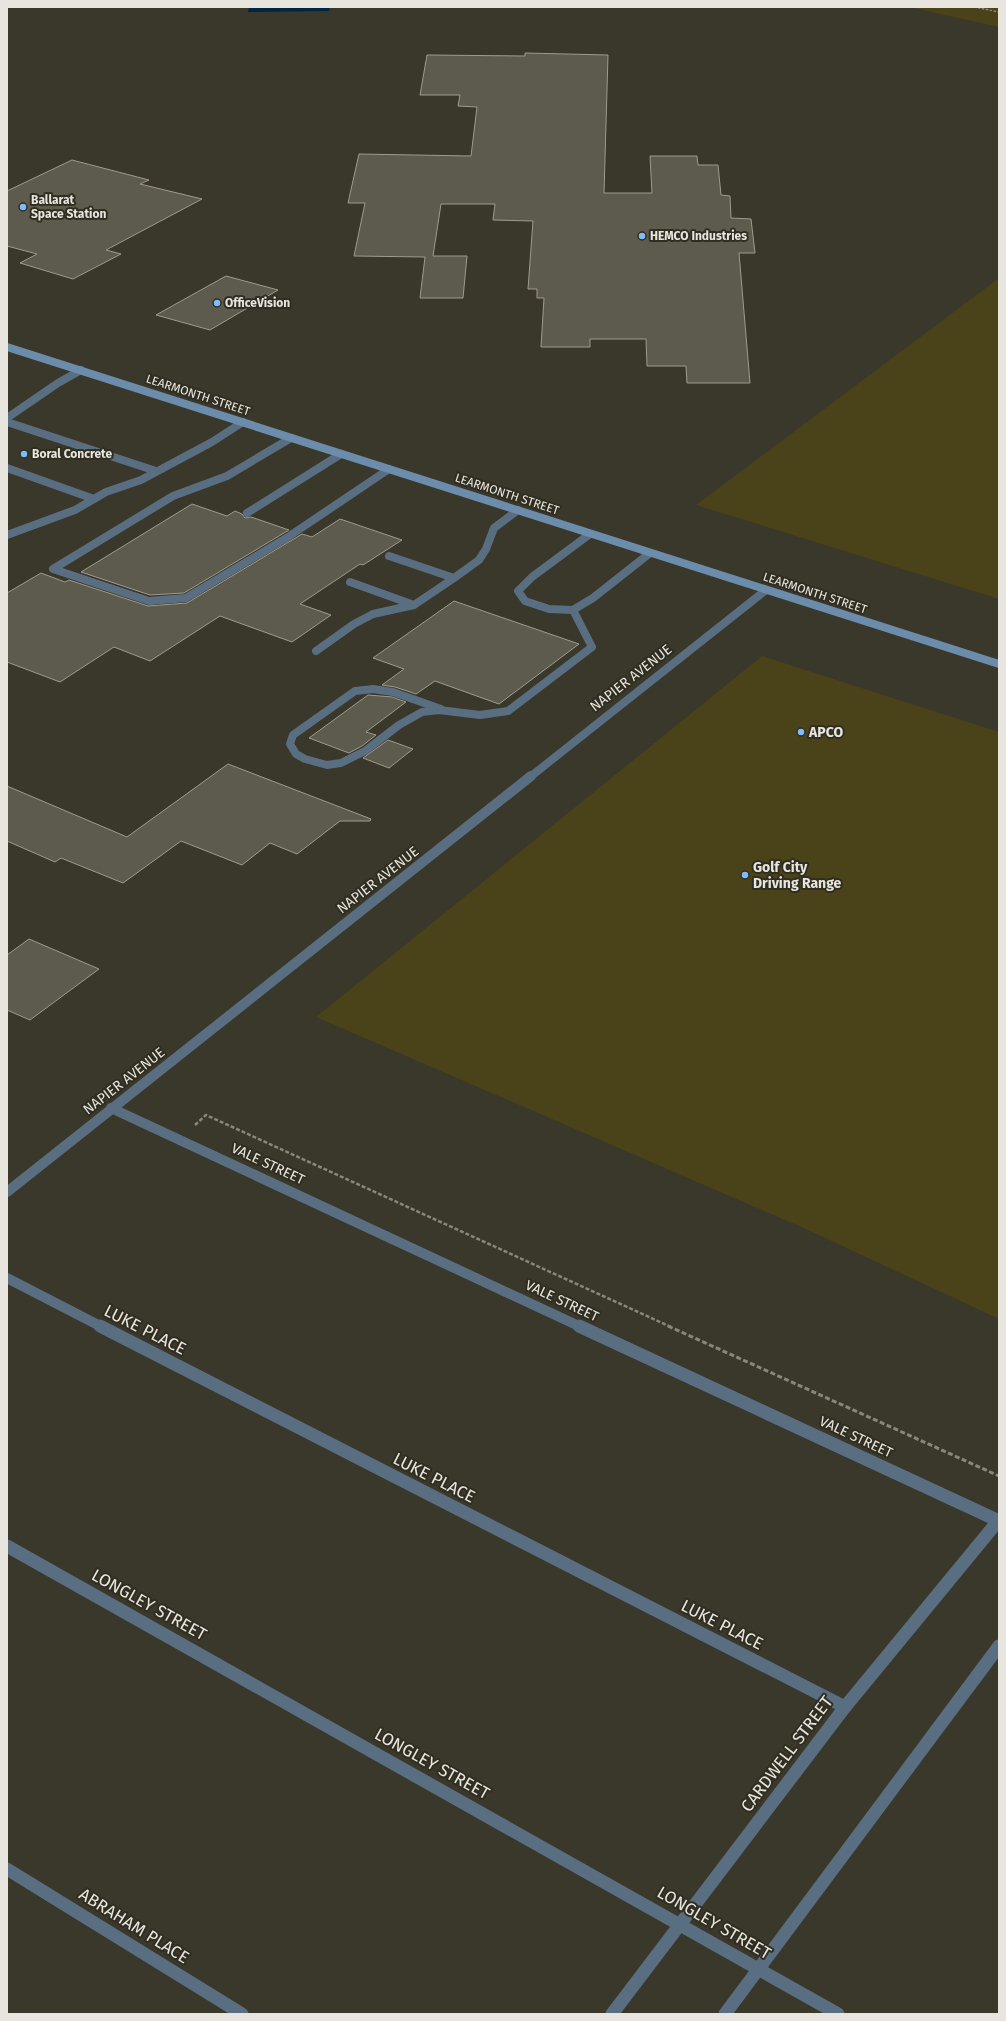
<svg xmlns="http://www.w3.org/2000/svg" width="1006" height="2021" font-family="'Fira Sans',sans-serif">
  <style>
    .green { fill: #4a4219 }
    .water { fill: #012644 }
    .building { fill: #5d5b4d; stroke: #9f9c8d }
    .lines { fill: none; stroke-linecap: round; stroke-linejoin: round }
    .path-far2 { stroke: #89867c; stroke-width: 1.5; stroke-dasharray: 2.5 1.5; stroke-linecap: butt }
    .path-far1 { stroke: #89867c; stroke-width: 2.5; stroke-dasharray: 4 2; stroke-linecap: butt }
    .path { stroke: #89867c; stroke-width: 3; stroke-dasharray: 5 2.5; stroke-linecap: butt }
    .lane-far2 { stroke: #5a6e81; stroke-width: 8 }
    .lane-far1 { stroke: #5a6e81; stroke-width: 10 }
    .lane { stroke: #5a6e81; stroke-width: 13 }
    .street-far2 { stroke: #5a6e81; stroke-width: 8 }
    .street-far1 { stroke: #5a6e81; stroke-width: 10 }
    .street { stroke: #5a6e81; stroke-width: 13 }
    .secondary { stroke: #6c8cab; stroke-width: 8 }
    .poi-dot { fill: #7ebdf9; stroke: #302d21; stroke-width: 1.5 }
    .labels { text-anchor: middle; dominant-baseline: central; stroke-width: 4; stroke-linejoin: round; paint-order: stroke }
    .far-poi-label { font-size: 12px; font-weight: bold; fill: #e7e5dd; stroke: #302d21; text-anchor: start }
    .far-street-label { font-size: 12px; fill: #e7e5dd; stroke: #302d21 }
    .street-label { font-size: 14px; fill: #e7e5dd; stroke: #302d21 }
    .poi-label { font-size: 14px; font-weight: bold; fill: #e7e5dd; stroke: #302d21; text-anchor: start }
    .near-street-label { font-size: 17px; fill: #e7e5dd; stroke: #302d21 }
  </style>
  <rect width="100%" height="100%" fill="#3a372b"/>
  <g class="green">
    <path d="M909 7H999V27Z"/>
    <path d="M999 278V599L696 505Z"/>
    <path d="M762 656 999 732V1319L808 1230 316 1017Z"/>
  </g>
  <path class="water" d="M249 7H330L329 11 248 12Z"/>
  <g class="building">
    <path d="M525 53 608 55 604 193H652L650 156H697L698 165H718L721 195 730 196 731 218 751 219 755 253H739L750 383H687L686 366H647L646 339H590V347H541L544 298H537V289H528L533 221 493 220 495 204H441L433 256H467L463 298H420L425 257 354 256 365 203H348L359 154 471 156 477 107 458 106 460 95H420L427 55 525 56Z"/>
    <path d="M72 160 149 180 140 184 202 199 106 250 121 254 73 279 20 263 37 254 7 246V191Z"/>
    <path d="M226 276 278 290 210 330 156 315Z"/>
    <path d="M192 504 227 516 235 511 242 514 245 518 251 517 289 530 184 593 150 595 81 572Z"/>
    <path d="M340 519 402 540 363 565 360 564 300 604 331 615 292 642 220 616 150 661 114 647 60 682 7 662V593L41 573 65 582 69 580 148 606 187 603 302 534 312 537Z"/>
    <path d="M454 601 550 634 579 644 499 704 435 681 416 694 395 687 382 685 404 669 373 658Z"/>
    <path d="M368 695 392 697 406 702 366 732 376 735 362 746 349 753 309 738Z"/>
    <path d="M388 740 413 749 389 768 363 758Z"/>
    <path d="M228 764 371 819 370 821H340L297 854 270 843 242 865 181 841 123 883 61 858 55 862 7 841V786L127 837Z"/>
    <path d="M29 939 99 969 30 1020 7 1010V955Z"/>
  </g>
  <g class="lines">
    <path class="path-far2" d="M974 7 999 12"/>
    <path class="path-far1" d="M195 1125 206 1115 671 1327"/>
    <path class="path" d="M668 1326 999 1476"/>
    <g class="lane-far2">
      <path d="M7 418 58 383 81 370"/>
      <path d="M7 422 156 471"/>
      <path d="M291 438 227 476 173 496 53 569 149 601 186 598 288 537 389 469"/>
      <path d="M7 468 94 499"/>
      <path d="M247 513 341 454"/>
      <path d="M590 534 532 577 518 591 525 601 549 609 573 610 593 598 650 553"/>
      <path d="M7 535 75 510 106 492 141 480 212 442 243 422"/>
      <path d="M389 556 454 578"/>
      <path d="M350 582 414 605"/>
      <path d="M316 651 354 624 373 614 414 605 454 578 479 560 486 549 494 528 518 510"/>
      <path d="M441 709 393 692 373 689 355 691 293 735 290 744 296 754 305 759 327 765 341 763 365 751 399 725 422 712 439 710 480 715 508 711 592 647 573 610"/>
    </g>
    <path class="lane-far1" d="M7 1278 102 1327"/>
    <g class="lane">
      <path d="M100 1326 845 1707"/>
      <path d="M7 1869 242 2014"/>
    </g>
    <path class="street-far2" d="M530 777 766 590"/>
    <g class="street-far1">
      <path d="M111 1108 581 1327"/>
      <path d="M7 1192 531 776"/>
    </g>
    <g class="street">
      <path d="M579 1326 999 1521"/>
      <path d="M7 1546 838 2014"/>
      <path d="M612 2014 845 1707 998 1521"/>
      <path d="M725 2014 999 1646"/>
    </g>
    <path class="secondary" d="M7 347 999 664"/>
  </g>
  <g class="poi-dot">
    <circle cx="23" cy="207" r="4"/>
    <circle cx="642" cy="236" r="4"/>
    <circle cx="217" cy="303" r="4"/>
    <circle cx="24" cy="454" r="4"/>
    <circle cx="801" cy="732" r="4"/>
    <circle cx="745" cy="875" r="4"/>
  </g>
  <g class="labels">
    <g class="far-poi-label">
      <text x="31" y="200">Ballarat<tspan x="31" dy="14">Space Station</tspan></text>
      <text x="650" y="236">HEMCO Industries</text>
      <text x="225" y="303">OfficeVision</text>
      <text x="32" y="454">Boral Concrete</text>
    </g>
    <g class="far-street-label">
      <text transform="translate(198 395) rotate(18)">LEARMONTH STREET</text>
      <text transform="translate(507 494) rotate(18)">LEARMONTH STREET</text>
      <text transform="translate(815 593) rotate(18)">LEARMONTH STREET</text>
    </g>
    <g class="street-label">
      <text transform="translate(631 678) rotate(-38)">NAPIER AVENUE</text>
      <text transform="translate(378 880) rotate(-38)">NAPIER AVENUE</text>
      <text transform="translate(124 1081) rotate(-38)">NAPIER AVENUE</text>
      <text transform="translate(268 1164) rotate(25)">VALE STREET</text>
      <text transform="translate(562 1301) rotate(25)">VALE STREET</text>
      <text transform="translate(856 1437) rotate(25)">VALE STREET</text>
    </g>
    <g class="poi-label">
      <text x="809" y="732">APCO</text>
      <text x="753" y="867">Golf City<tspan x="753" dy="16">Driving Range</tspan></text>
    </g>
    <g class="near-street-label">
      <text transform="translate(145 1330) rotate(27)">LUKE PLACE</text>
      <text transform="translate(434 1478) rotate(27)">LUKE PLACE</text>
      <text transform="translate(149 1605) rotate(29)">LONGLEY STREET</text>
      <text transform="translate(722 1625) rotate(27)">LUKE PLACE</text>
      <text transform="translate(787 1754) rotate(-53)">CARDWELL STREET</text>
      <text transform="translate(432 1764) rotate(29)">LONGLEY STREET</text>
      <text transform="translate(714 1923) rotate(30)">LONGLEY STREET</text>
      <text transform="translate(134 1926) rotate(32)">ABRAHAM PLACE</text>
    </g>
  </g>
  <rect width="1006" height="2021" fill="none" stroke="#e7e5dd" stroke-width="16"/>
</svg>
